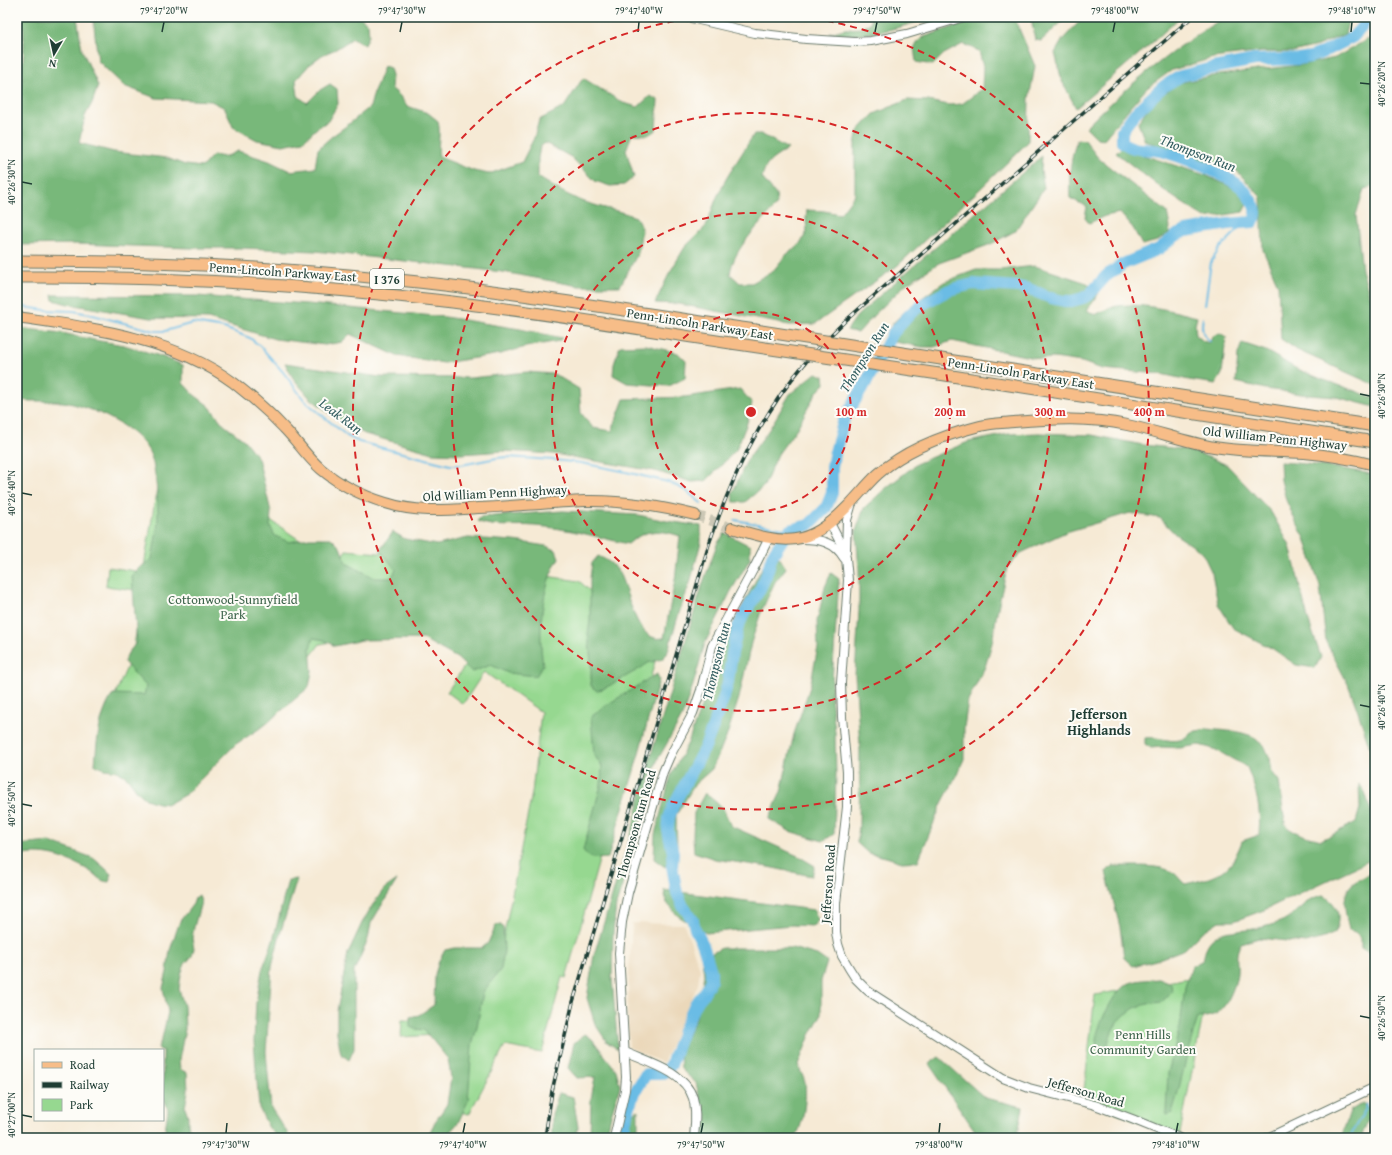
<svg xmlns="http://www.w3.org/2000/svg" width="1392" height="1155" font-family="'Gentium Book Plus',serif">
  <style>
    .built { fill: #ebd8ba }
    .green { fill: #96d890; stroke: #5a8a62 }
    .forest { fill: #78b87a; stroke: #4c7a57 }
    .lines { fill: none; stroke-linecap: round; stroke-linejoin: round }
    .stream { stroke: #6abce5; stroke-width: 2 }
    .river { stroke: #6abce5; stroke-width: 12 }
    .major-tunnel { stroke: #cbc7b5; stroke-width: 10; stroke-dasharray: 10 5; stroke-linecap: butt }
    .minor-casing { stroke: #6a7a6c; stroke-width: 10 }
    .major-casing { stroke: #6a7a6c; stroke-width: 12 }
    .highway-casing { stroke: #6a7a6c; stroke-width: 13 }
    .minor { stroke: #fff; stroke-width: 8 }
    .major { stroke: #f7bd88; stroke-width: 10 }
    .highway { stroke: #f7bd88; stroke-width: 11 }
    .rail-casing { stroke: #1f3d34; stroke-width: 3.5 }
    .rail { stroke: #fdfcf7; stroke-width: 2; stroke-dasharray: 6; stroke-linecap: butt }
    .highway-bridge-casing { stroke: #6a7a6c; stroke-width: 13; stroke-linecap: butt }
    .highway-bridge { stroke: #f7bd88; stroke-width: 11 }
    .ticks { fill: none; stroke: #1f3d34; stroke-width: 1.5 }
    .ring { fill: none; stroke: #d62828; stroke-width: 2; stroke-dasharray: 7 5 }
    .labels { text-anchor: middle; dominant-baseline: central; stroke-width: 4; stroke-linejoin: round; paint-order: stroke }
    .shield { fill: #fdfcf7; stroke: #62766e; stroke-width: 1 }
    .shield-label { font-size: 12px; font-weight: bold; fill: #1f3d34 }
    .street-label { font-size: 13px; fill: #1f3d34; stroke: #fdfcf7 }
    .park-label { font-size: 13px; fill: #3d644b; stroke: #fdfcf7 }
    .water-label { font-size: 14px; font-style: italic; fill: #325d60; stroke: #fdfcf7 }
    .neighbourhood-label { font-size: 14px; font-weight: bold; fill: #1f3d34; stroke: #fdfcf7 }
    .centre { fill: #d62828; stroke: #fdfcf7; stroke-width: 2 }
    .ring-label { font-size: 12px; text-anchor: middle; font-weight: bold; fill: #d62828; stroke: #fdfcf7; stroke-width: 4; stroke-linejoin: round; paint-order: stroke }
    .neatline { fill: none; stroke: #1f3d34; stroke-width: 1.5 }
    .ticks-label { font-size: 10px; text-anchor: middle; fill: #1f3d34 }
  </style>
  <rect width="100%" height="100%" fill="#fdfcf7"/>
  <filter id="ink" filterUnits="userSpaceOnUse"><feTurbulence type="fractalNoise" baseFrequency=".025" numOctaves="2"/><feDisplacementMap in="SourceGraphic" scale="8" xChannelSelector="R" yChannelSelector="G"/><feConvolveMatrix kernelMatrix="1 2 1 2 8 2 1 2 1" color-interpolation-filters="sRGB"/></filter>
  <filter id="wash" filterUnits="userSpaceOnUse"><feTurbulence type="fractalNoise" baseFrequency=".012" numOctaves="4" result="noise"/><feDisplacementMap in="SourceGraphic" scale="16" xChannelSelector="R" yChannelSelector="G"/><feGaussianBlur stdDeviation="0.9" result="paint"/><feColorMatrix in="noise" values="0 0 0 0 0 0 0 0 0 0 0 0 0 0 0 0 0 1.4 0 .05"/><feComposite in="paint" operator="in"/></filter>
  <g filter="url(#wash)">
    <rect width="100%" height="100%" fill="#f6ead5"/>
    <path class="built" d="M632 923 684 924 700 969 698 984 663 1063 629 1047 627 1012Z"/>
    <g class="green">
      <path d="M164 447 336 565 346 550 414 556 579 581 658 651 566 978 562 977 542 1053 505 1046 469 1114 456 1111 452 1026 436 1035 401 1037 402 1020 423 1021 499 960 532 793 541 712 484 672 463 704 447 692 468 661 410 618 401 630 320 644 263 719 106 716 133 653 142 591 106 586 108 567 143 572Z"/>
      <path d="M1211 974 1179 1138 1083 1099 1095 995Z"/>
    </g>
    <g class="forest">
      <path d="M23 17H77L82 50 98 86 92 103 85 116 79 143 114 152 167 158 185 165 202 167 213 155 225 157 238 151 269 161 290 171 315 168 318 149 331 137 349 124 370 107 374 92 384 66 390 68 392 76 391 88 399 95 407 106 428 113 438 121C441 133 437 144 439 157L474 171 489 174 522 162 534 138 539 120 564 107 583 78 623 103 638 107 650 96 658 100 656 130 648 135 632 134 626 150 634 177 624 185 610 186 595 181 571 157 545 143 540 147 538 158V177C555 188 571 198 591 204 606 209 621 211 636 217L642 228 638 253 620 286H579L503 272 315 251 241 248H192L75 244 17 245V100L21 96 24 46Z"/>
      <path d="M93 17H360L368 24 369 35 365 45 353 38 336 49 322 55 310 64 296 80 298 96 307 103 320 90 330 84 337 89 338 104 328 121 317 128 303 141 283 145 257 140 233 127 225 108 211 101 156 98 124 86 98 61Z"/>
      <path d="M872 17H924L920 21C891 30 860 39 830 33L844 29 862 28 870 23Z"/>
      <path d="M982 17H1014L1035 66 1029 99 1028 142 979 190 897 266 815 324 789 325 679 304 655 303 670 272 685 247 706 226 717 197 726 179 754 134H761L788 149C775 158 765 161 762 178L776 195 777 204C761 224 733 248 730 274L740 283H752L773 271 786 255 799 245 807 232 806 219 807 210 824 211 840 214 855 194V144L858 131 874 114 907 100 928 101 949 105 962 104 982 89 983 67 979 51 963 44 944 54 933 65 916 62 914 48 921 38Z"/>
      <path d="M1031 17H1067L1041 41 1035 40Z"/>
      <path d="M1084 17H1180L1154 41 1076 108 1062 81 1055 53 1063 39Z"/>
      <path d="M1225 17H1343L1348 22 1345 34 1317 46 1292 52H1261L1213 58 1172 70 1147 88 1131 106 1104 139 1097 138 1086 127C1128 85 1175 47 1225 17Z"/>
      <path d="M1368 39 1375 44V186L1364 189 1356 215 1362 270 1370 296 1375 305V385L1297 350 1281 339 1278 285 1263 250 1261 197 1237 171 1145 141 1138 123 1150 104 1178 83 1212 76 1257 70 1301 65 1335 58Z"/>
      <path d="M1077 139 1085 140 1098 158 1167 212 1170 227 1169 233 1157 241 1142 245 1133 228 1120 213 1105 216 1089 223 1085 218 1087 207 1070 198C1069 174 1070 162 1077 139Z"/>
      <path d="M1121 148 1205 175 1238 190 1247 204 1243 212 1205 218 1169 194 1116 153Z"/>
      <path d="M1042 156 1041 170 1044 188 1015 231 991 244 939 263 906 284 873 316 858 333 847 330 857 316 887 289Z"/>
      <path d="M1035 266 1084 282 1099 292 1096 298 1087 310 1095 315C1101 312 1107 309 1113 307 1136 301 1174 311 1197 317L1195 325 1196 335 1203 341 1209 343 1213 336 1220 333 1226 337 1222 374 1216 384 1189 380 1161 374 1102 369 1082 362 1054 358 1040 359 952 341 934 347H922L884 340 893 323 911 306 944 282 976 270H1000Z"/>
      <path d="M52 295 197 296 307 304 445 317 520 329 562 338 559 341 526 347 500 354 444 363 397 356 350 334 342 342 325 345 275 339 208 319 151 318 68 304 53 300Z"/>
      <path d="M17 328 62 333 94 340 124 345 160 356 183 365V383L193 394 209 406 224 425 244 440 258 458 271 512 270 526 275 536 289 542 309 538H331L340 547 346 563 375 578H391L396 570 380 550 393 532 405 539 437 545 468 538 514 541 546 546 556 550 559 558C541 585 538 634 543 665L536 676 508 673 491 665 472 672 457 658 423 639 362 640 335 646 324 640 313 638 310 648 312 671 309 687 265 725 236 744 186 794 168 804 158 803 146 799 137 791 127 777 117 771 105 769 95 765C97 739 99 716 113 694L144 695 146 686 124 662 128 653 137 642 132 576 139 568 152 559C154 545 158 531 158 517 158 503 156 469 151 456 141 428 90 406 63 402 48 400 32 402 17 400Z"/>
      <path d="M1242 343 1266 351 1297 369 1324 380 1375 398V407L1336 397 1308 395 1266 389 1236 382 1238 354Z"/>
      <path d="M646 345 678 353 686 361 685 378 669 386 652 385 627 383 613 375 614 364 620 346Z"/>
      <path d="M285 363 380 377 470 378 527 372 554 374 579 389 581 413 593 428 612 431 624 399 685 397 740 389 752 403 747 423 736 450 706 481 692 482 655 471 554 454 504 451 461 454 433 453 397 443 365 434 341 422 310 398 293 378Z"/>
      <path d="M816 373 824 376 825 384 816 393 797 428 778 454 764 486 745 502H734L732 494 747 460 770 428 790 394Z"/>
      <path d="M1039 433 1092 435 1143 445 1191 450 1227 465 1271 512 1290 546 1308 619 1321 657 1315 668 1296 665 1273 649 1233 628 1218 604 1212 573 1202 552 1175 534 1160 518 1130 513 1066 532 1021 553 1007 568 997 612 992 643 985 667 968 700 964 728V759L955 779 942 803 918 861 902 862 886 857 868 853 857 843 859 826 860 745 855 675 859 611V570L856 531 864 508 886 488 918 463 968 442 1009 434Z"/>
      <path d="M1280 462C1312 464 1344 468 1375 475V783L1373 777V757L1356 706 1348 684 1326 642 1320 587 1305 538 1296 522 1286 500 1281 480Z"/>
      <path d="M563 511 638 515 667 521 701 526V542L690 583 679 613 667 654 662 659 648 663 641 668 607 687 597 691 591 686V662L588 634 590 620V578L592 563 598 556C607 560 614 564 619 573 628 590 634 633 655 638 657 639 662 638 664 638L675 580 680 536C659 529 645 529 628 544 597 537 567 528 535 526 515 524 495 529 477 521L481 517Z"/>
      <path d="M725 533 750 546V559L731 591 705 643 693 685 682 717 658 759 651 777 633 852 616 905 613 933 612 978 618 1049 607 1042 595 1024 587 998 594 955 632 831 650 759 703 583 717 544Z"/>
      <path d="M779 557 786 568 775 582 761 612 751 643 739 698 726 738 712 769 695 784 676 815 677 850 665 867 654 859 655 834 671 775 688 743 727 636 762 568Z"/>
      <path d="M831 573 839 579 831 696 835 732 836 775 834 834 823 841 789 831 769 819 781 792 794 734 810 687 818 647 817 621 825 587Z"/>
      <path d="M657 674 659 680 634 771 608 858C596 859 590 860 583 850L601 785 602 766 594 755 591 717 605 706Z"/>
      <path d="M1207 729 1239 732 1252 736 1265 747 1270 759 1272 772 1279 781 1285 824 1293 831 1306 836 1321 840 1332 835 1356 822 1360 808 1359 784 1365 792 1375 824V858L1264 910 1234 921H1219L1201 933 1185 949 1156 960 1133 966 1124 958 1120 927 1106 872 1112 866C1130 867 1159 863 1174 873 1178 876 1181 881 1185 884 1203 880 1225 876 1234 859 1237 853 1240 847 1242 841L1259 835C1261 808 1257 792 1247 767L1214 749 1199 745 1180 748 1162 747 1151 748 1145 744V738C1162 735 1178 749 1191 732Z"/>
      <path d="M705 793 723 808 731 826 798 856 815 866 812 876 768 867 715 859 694 852 693 837 694 813Z"/>
      <path d="M50 842 93 858 106 869 111 874 109 882C98 881 97 875 88 870 68 858 40 849 17 857V845Z"/>
      <path d="M1375 872V956L1361 948V938L1355 932 1349 930C1346 915 1339 893 1355 882 1361 878 1368 875 1375 872Z"/>
      <path d="M297 879 280 934 272 967 266 1052 271 1108 288 1134 286 1138H278L269 1128 259 1108 254 1041 256 1003 262 970 273 941 288 880Z"/>
      <path d="M397 880 371 923 368 939 354 971V1049L349 1060 341 1054 337 1034V1011L348 953 362 923 372 906 384 889Z"/>
      <path d="M664 890 814 910 818 920 813 926 791 925 706 933 678 916 667 903Z"/>
      <path d="M199 895 201 902 194 927 192 938 194 948 192 956 185 964 181 974 179 989 184 1006 185 1029 179 1060 180 1069 187 1073 188 1091 185 1107 188 1116V1124L191 1138H144L165 1130 168 1110 163 1095V1050H160L158 1047 162 1039 168 1012 163 988 167 972 170 950 180 921 193 904 195 898Z"/>
      <path d="M1323 895C1339 905 1341 916 1335 933L1324 938 1306 943 1259 938 1241 943C1234 956 1238 960 1237 973 1236 985 1226 1011 1213 1015 1209 1017 1203 1017 1198 1018 1187 1049 1182 1081 1172 1113L1167 1115 1166 1112 1168 1073 1180 1026 1185 987 1192 966 1203 960C1206 949 1206 942 1218 935 1229 929 1236 932 1247 930 1255 929 1269 926 1277 923 1295 918 1304 898 1323 895Z"/>
      <path d="M496 925H501L503 928 504 951 501 969 483 992 477 1027 472 1045 468 1101 458 1123 444 1138H427L435 1122 447 1104 451 1078 448 1059 424 1030 415 1029 410 1027V1017L419 1015 434 1005 435 974 439 961 445 950 455 948H482L488 943Z"/>
      <path d="M722 948H792L817 955 827 962 821 981V1015L810 1035 798 1065C800 1071 804 1077 805 1083 807 1095 803 1130 794 1138H701L700 1100 696 1083 681 1069 680 1051 696 1018 704 975 702 958Z"/>
      <path d="M1159 979 1171 984 1172 991 1162 1002C1153 1003 1145 1004 1137 1007 1133 1008 1130 1012 1126 1014 1114 1024 1108 1036 1107 1052L1100 1055C1099 1051 1096 1045 1096 1040 1097 1027 1114 991 1126 985 1136 979 1148 980 1159 979Z"/>
      <path d="M585 1034 592 1039 616 1070 620 1086 611 1115 606 1138H590L591 1099 595 1077 577 1078 568 1068 574 1043Z"/>
      <path d="M939 1057 985 1098 1023 1107 1017 1138H980L929 1064Z"/>
      <path d="M559 1093 573 1097 578 1127 576 1138H552V1114Z"/>
      <path d="M1363 1103 1372 1109 1361 1138H1341L1350 1111Z"/>
      <path d="M638 1110V1129L637 1138H623L633 1114Z"/>
    </g>
    <g class="lines">
      <g class="stream">
        <path d="M1205 305 1211 262 1220 248 1235 233 1243 223"/>
        <path d="M17 306 45 310 74 311 89 314 155 331H165L193 323 224 328 250 338 260 346 283 372 305 401 347 436 359 442 450 465H461L497 458 507 457 553 460 581 463 622 471 668 482 685 490 701 503"/>
        <path d="M1203 318C1201 327 1202 336 1210 341"/>
        <path d="M735 520 790 530"/>
        <path d="M1351 1138C1353 1124 1365 1116 1367 1104"/>
      </g>
      <path class="river" d="M623 1138 625 1124 633 1095 646 1074H660L664 1073 671 1065 683 1031 695 1004 702 996 711 980V971L703 945 695 929 693 920 683 906 677 893 672 866 673 853 668 831 669 818 673 806 705 747 723 700 728 682 732 653 738 627 743 616 759 591 766 576 772 556 786 534 790 530 809 525 826 508 832 493V467L834 456 844 419 864 386 893 333 911 313 923 304 949 290 973 284 1018 287 1029 289 1051 298 1064 301H1072L1083 298 1090 294 1106 276 1123 264 1159 249 1177 235 1186 231 1228 224 1253 222C1258 215 1256 208 1252 202 1249 197 1246 191 1241 187 1225 174 1181 156 1160 151 1147 148 1134 152 1122 142V131L1134 114 1143 105 1164 86 1181 76 1208 69 1255 60 1299 59 1311 57 1324 52 1353 37 1361 28 1368 17"/>
    </g>
  </g>
  <g filter="url(#ink)">
    <g class="lines">
      <path class="major-tunnel" d="M695 515 732 528"/>
      <defs>
        <g id="minor">
          <path d="M686 17 755 33 806 39 855 42 871 41 907 34 964 17"/>
          <path d="M830 523 843 548 846 558 848 580 841 683 842 717 847 772V807L836 903V932L838 944 842 956 849 968 856 979 868 991 1003 1078 1029 1088 1095 1105 1132 1119 1179 1138"/>
          <path d="M802 539C819 539 835 542 844 558"/>
          <path d="M846 552 847 520 852 503"/>
          <path d="M625 1052C647 1062 685 1072 693 1098 697 1111 695 1125 694 1138"/>
          <path d="M614 1138 625 1090 626 1077 619 953 622 922 628 893 663 772 670 756 693 713 701 690 712 646 754 568 769 538"/>
          <path d="M1267 1138 1375 1087"/>
        </g>
        <g id="major">
          <path d="M17 317C91 328 172 337 234 383 252 397 269 412 284 428 297 441 307 457 321 469 340 485 363 496 386 503 416 513 447 510 478 508 514 506 549 503 585 501 623 500 659 506 695 515"/>
          <path d="M732 528C785 544 806 549 847 507 858 496 867 484 878 474 906 449 944 435 980 426 991 423 1003 423 1014 422 1052 419 1090 417 1127 425 1157 431 1185 442 1214 447 1244 452 1274 451 1304 453 1328 455 1351 459 1375 465"/>
        </g>
        <g id="highway">
          <path d="M17 261C141 261 266 266 389 279 512 291 633 312 755 330"/>
          <path d="M17 277C157 276 296 284 435 300 534 311 632 328 731 343"/>
          <path d="M941 359 1375 426"/>
          <path d="M939 374 1375 442"/>
        </g>
      </defs>
      <use href="#minor" class="minor-casing"/>
      <use href="#major" class="major-casing"/>
      <use href="#highway" class="highway-casing"/>
      <use href="#minor" class="minor"/>
      <use href="#major" class="major"/>
      <use href="#highway" class="highway"/>
      <defs>
        <path id="rail" d="M545 1138 552 1091 573 1002 709 544C731 479 760 415 806 362 817 348 831 335 844 322L1192 17"/>
      </defs>
      <use href="#rail" class="rail-casing"/>
      <use href="#rail" class="rail"/>
      <defs>
        <g id="highway-bridge">
          <path d="M755 330 941 359"/>
          <path d="M731 343 939 374"/>
        </g>
      </defs>
      <use href="#highway-bridge" class="highway-bridge-casing"/>
      <use href="#highway-bridge" class="highway-bridge"/>
    </g>
  </g>
  <path class="ticks" d="M162 32 164 22M400 32 402 22M638 32 639 22M875 32 877 22M1113 32 1115 22M1351 32 1352 22M1360 83 1370 84M22 182 32 184M1360 394 1370 396M22 493 32 495M1360 705 1370 707M22 804 32 806M1360 1016 1370 1018M22 1115 32 1117M226 1133 227 1123M463 1133 465 1123M701 1133 703 1123M939 1133 940 1123M1176 1133 1178 1123"/>
  <g class="ring">
    <circle cx="751" cy="412" r="100"/>
    <circle cx="751" cy="412" r="199"/>
    <circle cx="751" cy="412" r="299"/>
    <path d="M803 17A398 398 0 1 1 699 17"/>
  </g>
  <g class="labels">
    <rect class="shield" x="370" y="269" width="34" height="20" rx="3"/>
    <g class="shield-label">
      <text x="387" y="279">I 376</text>
    </g>
    <g class="street-label">
      <text transform="translate(283 272) rotate(4)">Penn-Lincoln Parkway East</text>
      <text transform="translate(700 324) rotate(9)">Penn-Lincoln Parkway East</text>
      <text transform="translate(1021 373) rotate(9)">Penn-Lincoln Parkway East</text>
      <text transform="translate(1275 438) rotate(6)">Old William Penn Highway</text>
      <text transform="translate(495 493) rotate(-3)">Old William Penn Highway</text>
      <text transform="translate(636 824) rotate(-74)">Thompson Run Road</text>
      <text transform="translate(828 884) rotate(-86)">Jefferson Road</text>
      <text transform="translate(1086 1092) rotate(16)">Jefferson Road</text>
    </g>
    <g class="park-label">
      <text x="233" y="599">Cottonwood-Sunnyfield<tspan x="233" dy="15">Park</tspan></text>
      <text x="1143" y="1034">Penn Hills<tspan x="1143" dy="15">Community Garden</tspan></text>
    </g>
    <g class="water-label">
      <text transform="translate(1198 153) rotate(21)">Thompson Run</text>
      <text transform="translate(864 357) rotate(-58)">Thompson Run</text>
      <text transform="translate(341 416) rotate(37)">Leak Run</text>
      <text transform="translate(716 661) rotate(-76)">Thompson Run</text>
    </g>
    <g class="neighbourhood-label">
      <text x="1099" y="714">Jefferson<tspan x="1099" dy="16">Highlands</tspan></text>
    </g>
  </g>
  <circle cx="751" cy="412" r="6" class="centre"/>
  <g class="ring-label">
    <text x="851" y="416">100 m</text>
    <text x="950" y="416">200 m</text>
    <text x="1050" y="416">300 m</text>
    <text x="1149" y="416">400 m</text>
  </g>
  <rect width="1392" height="1155" fill="none" stroke="#fdfcf7" stroke-width="44"/>
  <rect x="34" y="1049" width="130" height="72" fill="#fdfcf7" stroke="#a4b0a9"/>
  <rect x="42" y="1062" width="20" height="6" fill="#f7bd88" stroke="#a4b0a9"/>
  <text x="70" y="1069" font-size="12" fill="#1f3d34">Road</text>
  <rect x="42" y="1082" width="20" height="6" fill="#1f3d34" stroke="#a4b0a9"/>
  <text x="70" y="1089" font-size="12" fill="#1f3d34">Railway</text>
  <rect x="42" y="1099" width="20" height="12" fill="#96d890" stroke="#a4b0a9"/>
  <text x="70" y="1109" font-size="12" fill="#1f3d34">Park</text>
  <g transform="translate(54 54) rotate(189)" stroke="#fdfcf7" stroke-width="3" paint-order="stroke">
  <path d="M0-3L7 15L0 10L-7 15Z" fill="#1f3d34"/>
  <text y="-6" font-size="11" font-weight="bold" text-anchor="middle" fill="#1f3d34">N</text>
  </g>
  <rect x="22" y="22" width="1348" height="1111" class="neatline"/>
  <g class="ticks-label">
    <text x="164" y="14">79°47'20"W</text>
    <text x="402" y="14">79°47'30"W</text>
    <text x="639" y="14">79°47'40"W</text>
    <text x="877" y="14">79°47'50"W</text>
    <text x="1115" y="14">79°48'00"W</text>
    <text x="1352" y="14">79°48'10"W</text>
    <text transform="translate(1381 84) rotate(-90)" y="4">40°26'20"N</text>
    <text transform="translate(11 182) rotate(-90)" y="4">40°26'30"N</text>
    <text transform="translate(1381 396) rotate(-90)" y="4">40°26'30"N</text>
    <text transform="translate(11 493) rotate(-90)" y="4">40°26'40"N</text>
    <text transform="translate(1381 707) rotate(-90)" y="4">40°26'40"N</text>
    <text transform="translate(11 804) rotate(-90)" y="4">40°26'50"N</text>
    <text transform="translate(1381 1018) rotate(-90)" y="4">40°26'50"N</text>
    <text transform="translate(11 1115) rotate(-90)" y="4">40°27'00"N</text>
    <text x="226" y="1148">79°47'30"W</text>
    <text x="463" y="1148">79°47'40"W</text>
    <text x="701" y="1148">79°47'50"W</text>
    <text x="939" y="1148">79°48'00"W</text>
    <text x="1176" y="1148">79°48'10"W</text>
  </g>
</svg>
